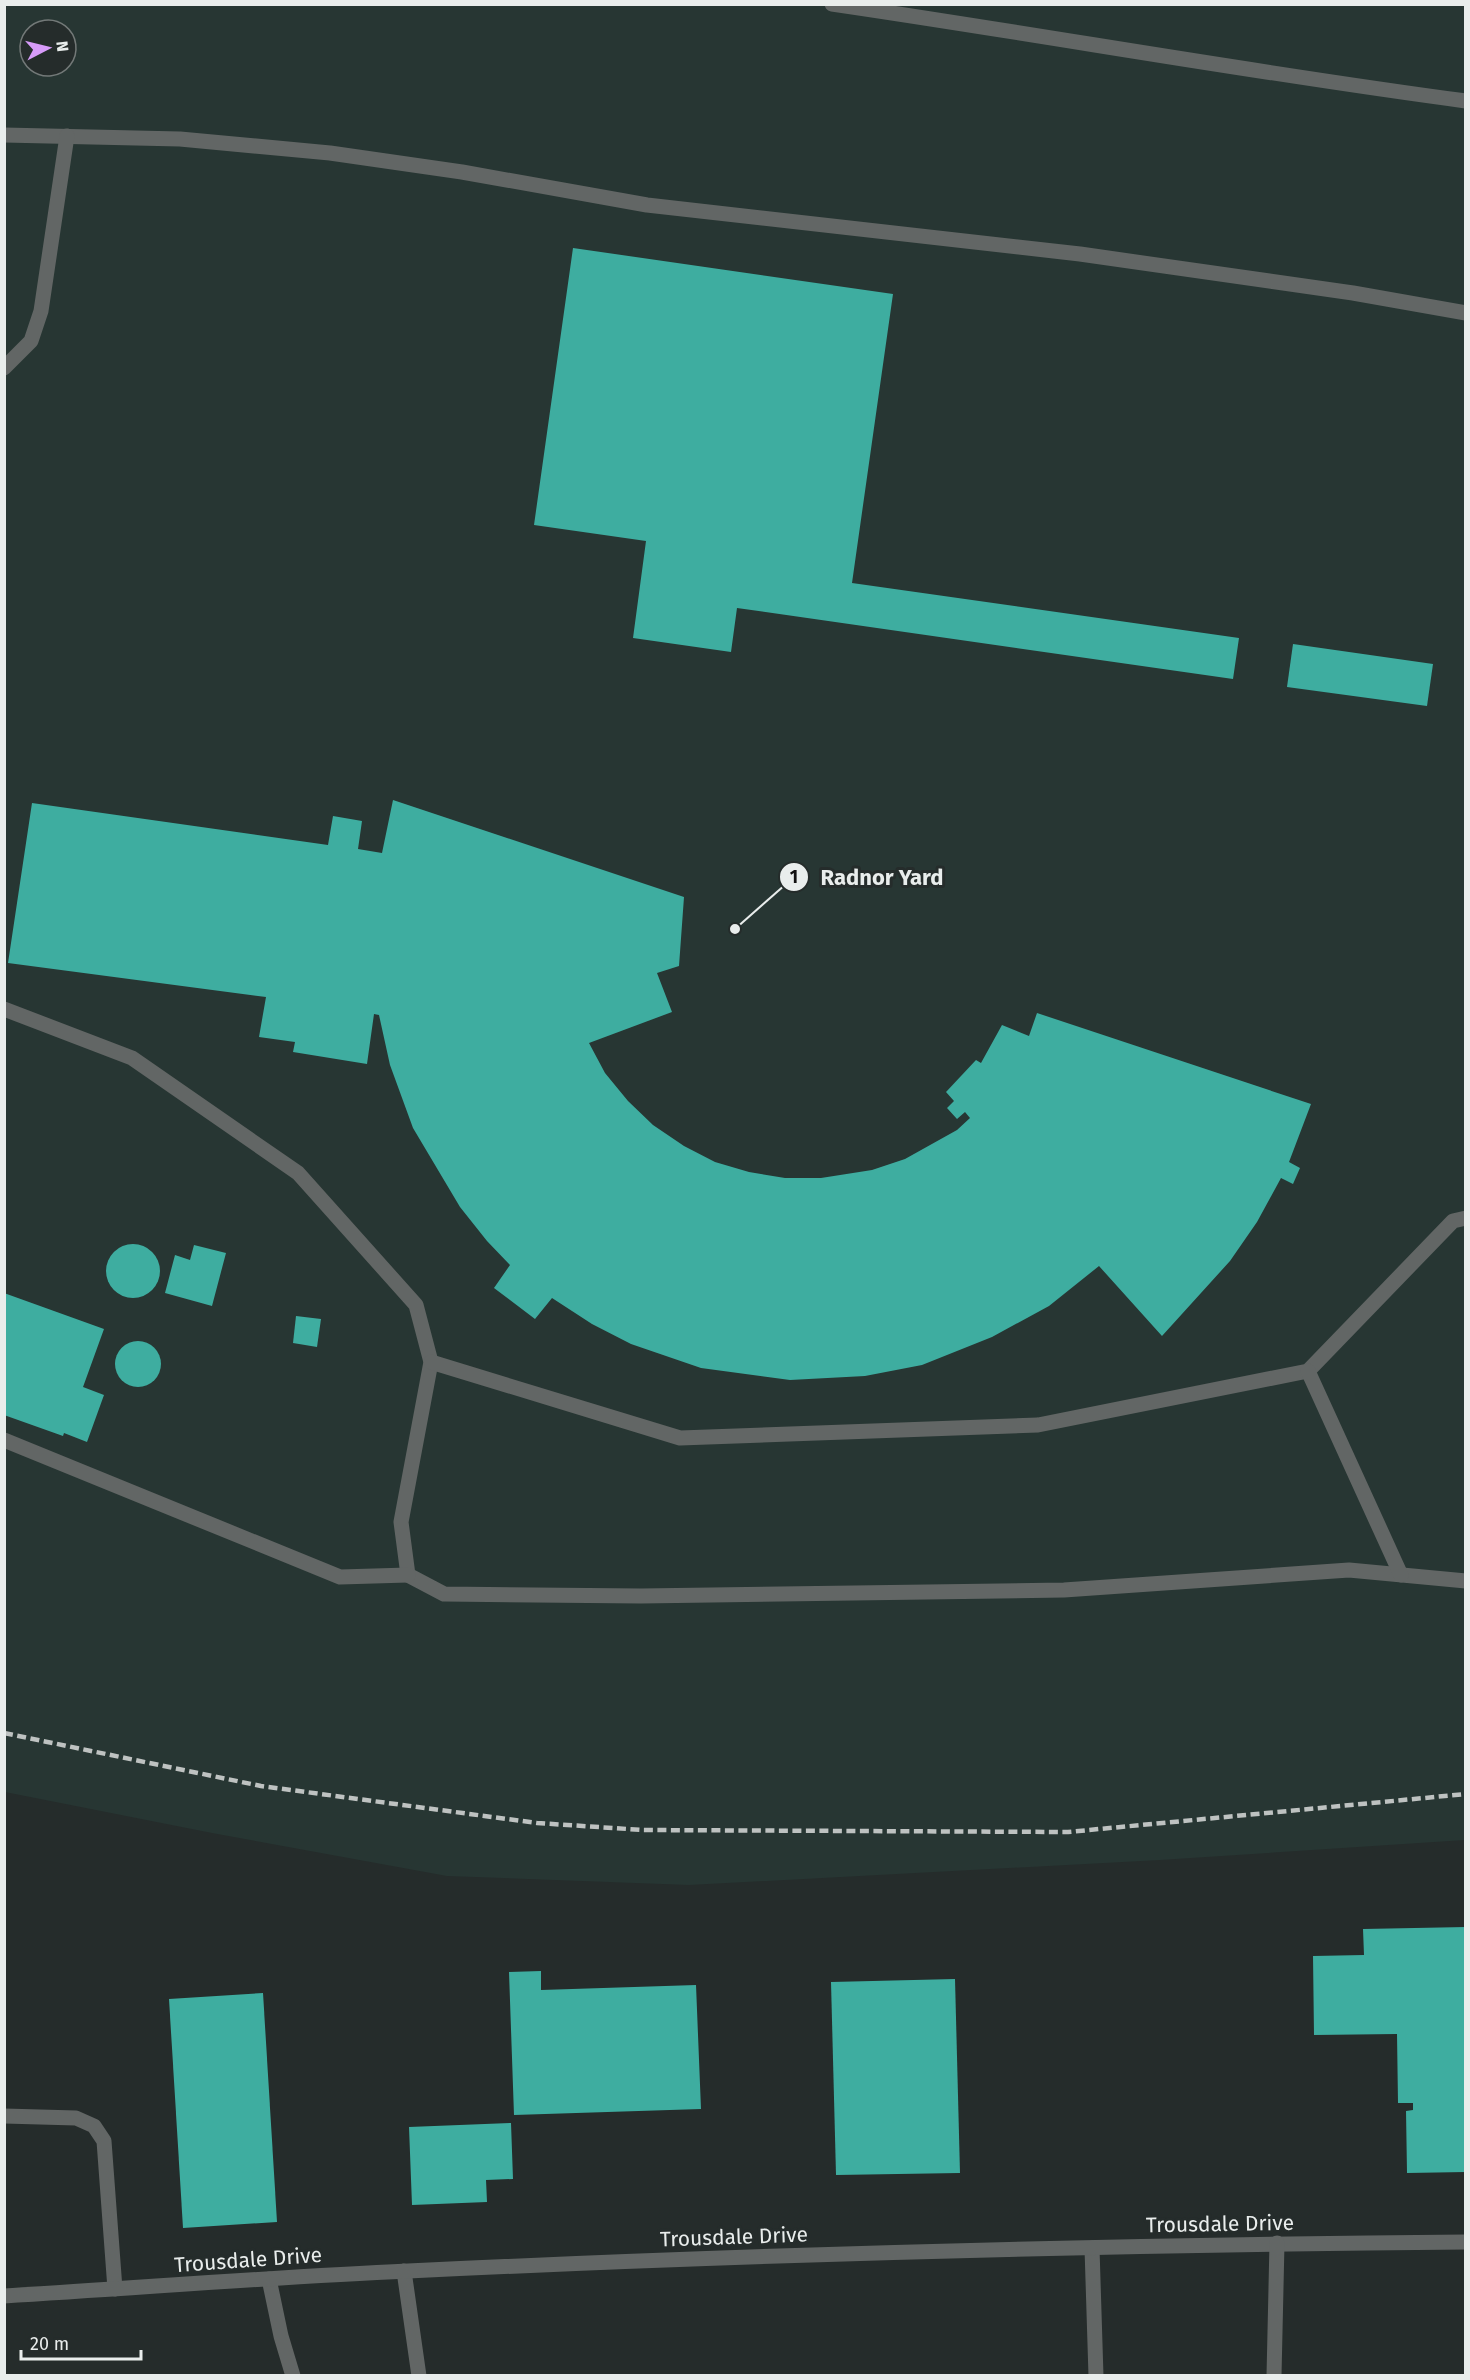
<svg xmlns="http://www.w3.org/2000/svg" width="1470" height="2380" font-family="'Fira Sans',sans-serif">
  <style>
    .built { fill: #273633; fill-rule: evenodd }
    .building { fill: #3eada0 }
    .lines { fill: none; stroke-linecap: round; stroke-linejoin: round }
    .minor { stroke: #626665; stroke-width: 15 }
    .rail { stroke: #bec2c1; stroke-width: 4.5; stroke-dasharray: 9 4.5; stroke-linecap: butt }
    .labels { text-anchor: middle; dominant-baseline: central; stroke-width: 6; stroke-linejoin: round; paint-order: stroke }
    .street-label { font-size: 21px; fill: #e9edec; stroke: #252c2b }
    .leader { fill: none; stroke: #e9edec; stroke-width: 2 }
    .callout-dot { fill: #e9edec; stroke: #252c2b; stroke-width: 2 }
    .mark-label { font-size: 18px; text-anchor: middle; font-weight: bold; fill: #111 }
    .callout-label { font-size: 22px; text-anchor: middle; font-weight: bold; fill: #e9edec; stroke: #252c2b; stroke-width: 6; stroke-linejoin: round; paint-order: stroke }
  </style>
  <rect width="100%" height="100%" fill="#252c2b"/>
  <path class="built" d="M4 5H1465V1840L1160 1860 689 1885 447 1876 212 1833 5 1792ZM30 30H66V66H30Z"/>
  <g class="building">
    <path d="M573 248 893 294 852 583 1239 638 1233 679 737 608 731 652 633 638 646 541 534 525Z"/>
    <path d="M1293 644 1433 664 1427 706 1287 687Z"/>
    <path d="M393 800 684 897 679 966 657 973 672 1012 589 1043 605 1073 628 1101 653 1125 684 1146 715 1162 749 1172 785 1178H821L872 1170 905 1159 957 1130 970 1118 965 1112 957 1119 947 1108 954 1101 946 1092 976 1060 981 1063 1002 1025 1029 1036 1037 1013 1311 1104 1289 1162 1300 1168 1293 1184 1281 1178 1257 1222 1230 1261 1162 1336 1099 1266 1049 1306 992 1337 922 1365 865 1376 790 1380 701 1368 631 1344 592 1324 552 1298 535 1319 494 1288 510 1265 487 1241 460 1207 413 1128 390 1065 379 1015 374 1014 367 1064 293 1052 295 1042 259 1037 266 997 8 963 32 803 328 845 333 816 362 821 358 849 382 853Z"/>
    <circle cx="133" cy="1271" r="27"/>
    <path d="M194 1245 226 1253 212 1306 165 1293 175 1255 190 1260Z"/>
    <path d="M4 1293 104 1329 83 1387 104 1395 87 1442 64 1433 63 1436 4 1415Z"/>
    <path d="M296 1316 321 1319 317 1347 293 1343Z"/>
    <circle cx="138" cy="1364" r="23"/>
    <path d="M1466 1927V2172L1407 2173 1406 2111 1413 2110V2103H1398L1397 2034 1314 2035 1313 1956 1364 1955 1363 1929Z"/>
    <path d="M541 1971V1990L696 1985 701 2109 514 2115 509 1972Z"/>
    <path d="M955 1979 960 2173 836 2175 831 1982Z"/>
    <path d="M263 1993 277 2222 183 2228 169 1999Z"/>
    <path d="M511 2123 513 2179 486 2180 487 2202 412 2205 409 2127Z"/>
  </g>
  <g class="lines">
    <g class="minor">
      <path d="M832 4C1044 35 1254 73 1466 101"/>
      <path d="M4 135 180 139 330 153 462 172 647 205 1080 254 1353 293 1466 313"/>
      <path d="M4 368 31 341 41 311 67 136"/>
      <path d="M4 1009 132 1058 298 1173 416 1305 431 1362 401 1522 408 1575 444 1594 641 1596 1064 1590 1349 1570 1466 1581"/>
      <path d="M431 1362 680 1438 1038 1425 1308 1371 1453 1221 1466 1218"/>
      <path d="M1308 1371 1401 1575"/>
      <path d="M4 1440 340 1577 408 1575"/>
      <path d="M4 2116 76 2118 94 2126 104 2141 115 2289"/>
      <path d="M1092 2248 1096 2376"/>
      <path d="M404 2271 419 2376"/>
      <path d="M269 2279 281 2336 293 2376"/>
      <path d="M4 2296C139 2288 273 2277 408 2271 760 2254 1113 2245 1466 2242"/>
      <path d="M1274 2376 1277 2243"/>
    </g>
    <path class="rail" d="M4 1733 261 1786 537 1823 643 1830 1068 1832 1466 1794"/>
  </g>
  <g class="labels">
    <g class="street-label">
      <text transform="translate(1220 2224) rotate(-1)">Trousdale Drive</text>
      <text transform="translate(734 2237) rotate(-2)">Trousdale Drive</text>
      <text transform="translate(248 2260) rotate(-4)">Trousdale Drive</text>
    </g>
  </g>
  <path class="leader" d="M735 929L794 877"/>
  <g class="callout-dot">
    <circle cx="735" cy="929" r="6"/>
    <circle cx="794" cy="877" r="15"/>
  </g>
  <g class="mark-label">
    <text x="794" y="883">1</text>
  </g>
  <g class="callout-label">
    <text x="882" y="885">Radnor Yard</text>
  </g>
  <rect width="1470" height="2380" fill="none" stroke="#e9edec" stroke-width="12"/>
  <g transform="translate(48 48) rotate(83)"><circle r="28" fill="#252c2b" stroke="#737978" stroke-width="1.5"/>
  <path d="M0-4.5L10 22L0 15L-10 22Z" fill="#d79bf9"/>
  <text y="-9" font-size="16" font-weight="bold" text-anchor="middle" fill="#e9edec">N</text>
  </g>
  <path d="M21 2350v9h120v-9" fill="none" stroke="#e9edec" stroke-width="3"/>
  <text x="30" y="2350" font-size="18" fill="#e9edec" stroke="#252c2b" stroke-width="4.5" paint-order="stroke">20 m</text>
</svg>
